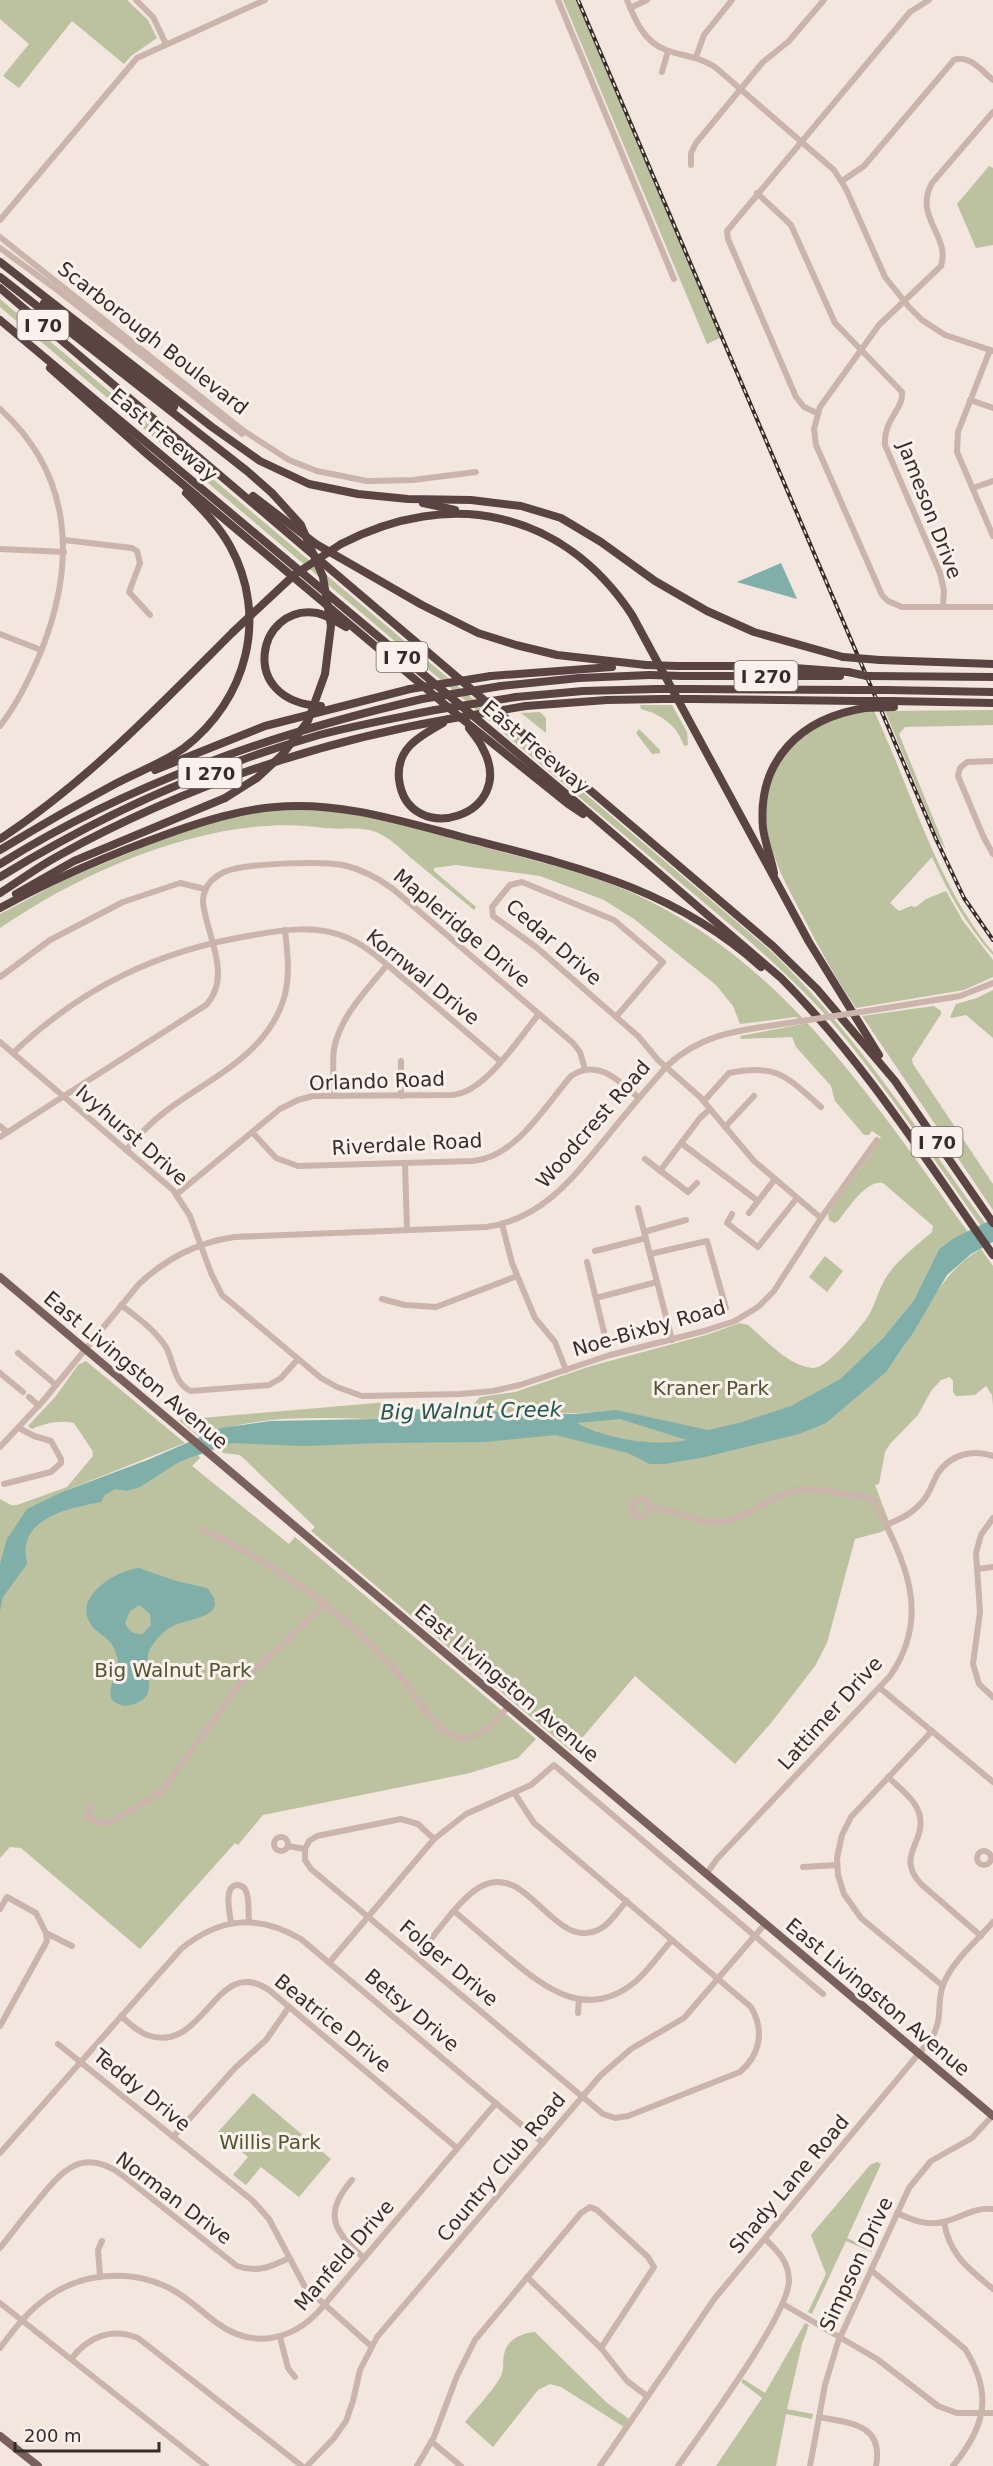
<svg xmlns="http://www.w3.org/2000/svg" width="993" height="2466" font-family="'DejaVu Sans',sans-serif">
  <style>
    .green { fill: #bcc19f }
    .water { fill: #7fafa8; fill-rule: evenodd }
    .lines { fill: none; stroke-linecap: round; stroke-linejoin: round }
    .minor { stroke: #cab4ab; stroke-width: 6 }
    .major { stroke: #7a605c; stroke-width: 8 }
    .highway { stroke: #594442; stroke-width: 8 }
    .rail-casing { stroke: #382c2a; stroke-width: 4 }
    .rail { stroke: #faf1ec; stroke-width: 1.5; stroke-dasharray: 4.5; stroke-linecap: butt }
    .minor-bridge { stroke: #cab4ab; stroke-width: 6 }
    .highway-bridge { stroke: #594442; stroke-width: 8 }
    .labels { text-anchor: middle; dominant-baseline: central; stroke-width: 6; stroke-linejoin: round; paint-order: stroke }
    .shield { fill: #faf1ec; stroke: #726764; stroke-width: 1.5 }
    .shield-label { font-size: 18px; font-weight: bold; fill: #382c2a }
    .street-label { font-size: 20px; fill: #382c2a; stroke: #faf1ec }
    .park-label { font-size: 20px; fill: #4f562f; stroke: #faf1ec }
    .water-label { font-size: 21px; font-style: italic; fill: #215952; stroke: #faf1ec }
  </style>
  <rect width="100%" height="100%" fill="#f2e6df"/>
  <g class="green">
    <path d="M0 0H127L148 20 157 38 131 56 124 64 72 21 19 88 3 76 29 44 0 19Z"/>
    <path d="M563 0H580L724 336 707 344Z"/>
    <path d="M989 166 993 168V245L976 248 957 204Z"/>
    <path d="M0 299 771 951C856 1033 916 1129 985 1223L981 1226C933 1159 888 1089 835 1026 808 994 778 967 747 939L0 307Z"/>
    <path d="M640 705H672L687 732 688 745 684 746C677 725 662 715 641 709Z"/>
    <path d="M993 710V725L905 727 899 734 946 850 938 838 885 711Z"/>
    <path d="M874 711C912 791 936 884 993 952V955C966 925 949 894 932 857L890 903 899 911 911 906 916 907 926 899 946 891 963 921 993 960V977L964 990 856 1008C837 980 821 952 806 922 777 868 745 814 784 756 804 726 839 714 874 711Z"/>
    <path d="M540 712 546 718V733L521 713Z"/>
    <path d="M639 729 660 750V753L652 754 636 733Z"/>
    <path d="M310 809C327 810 343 811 360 814 404 822 448 837 491 849 538 862 585 872 630 892 784 960 873 1101 968 1232L954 1238 939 1249 914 1300 883 1338 840 1379 806 1398C820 1396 850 1396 861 1392 866 1390 871 1383 875 1380 919 1344 929 1277 981 1249L993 1266V1406L992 1395 986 1386 975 1395 956 1396 953 1392V1381L950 1377 941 1380 931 1391 918 1415 890 1444 885 1452 879 1484 875 1485 891 1527 881 1532 855 1539 827 1643 815 1666 771 1723 735 1764 635 1676 571 1751 311 1531 315 1527 240 1455 223 1453 220 1447 227 1444 223 1440 586 1428 576 1423 607 1411C562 1415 519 1415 473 1409L472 1406 480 1397 515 1392 591 1366 706 1335 740 1323 748 1325C766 1340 788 1366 813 1368 827 1369 861 1327 869 1315 876 1302 880 1285 889 1273 901 1257 917 1245 932 1232L933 1226 883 1183C866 1179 848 1209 838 1221L834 1223 829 1220 828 1214C844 1187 866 1165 881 1137L872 1131 869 1135H864L835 1101 831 1086 796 1047 792 1037 741 1039 740 1036 803 1024 796 1017 740 1024 733 1006 716 985 634 919 604 900 540 876 456 865 434 868V871L476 907 474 910C453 893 432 875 411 858 401 849 390 838 378 833 363 826 341 830 324 828 217 812 87 868 0 928V914L62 881 184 830 251 812Z"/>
    <path d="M993 990V1038L966 1015 952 1018 950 1017 956 1004 977 998Z"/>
    <path d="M934 1006 941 1011V1014L912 1059 913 1064 993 1184V1210L862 1016Z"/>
    <path d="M825 1256 843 1271 827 1292 809 1277Z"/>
    <path d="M86 1361 185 1443 62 1492 0 1564V1499L11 1505H17L67 1487 93 1456 92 1450 74 1423C59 1420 46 1423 32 1429L28 1426 56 1396 78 1365Z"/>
    <path d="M388 1402 389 1414 375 1419C318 1418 253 1414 199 1437L179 1420Z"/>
    <path d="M198 1455 200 1458 192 1466 289 1544 295 1537 536 1739 518 1758 470 1773 263 1815 238 1845 235 1843 140 1949 21 1848 10 1847 0 1858V1591L19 1530 170 1459 185 1460Z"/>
    <path d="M253 2093 331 2159 299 2197 261 2167 246 2185 233 2175 248 2157 218 2132Z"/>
    <path d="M877 2162 881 2164 847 2238 872 2250V2252L846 2241 812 2314 808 2312 826 2274 811 2235 870 2165Z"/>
    <path d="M805 2323 809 2325 802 2344 787 2409 813 2414 812 2419 786 2414 776 2466H716L762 2398 741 2382 743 2379 765 2393Z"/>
    <path d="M535 2332 606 2402 629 2419 624 2427 561 2387 550 2384 538 2390 493 2447 465 2422C476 2408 491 2393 500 2378 505 2369 502 2364 504 2355 506 2340 521 2333 535 2332Z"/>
  </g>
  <g class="water">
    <path d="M781 563 797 599 737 582Z"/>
    <path d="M993 1219V1242L971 1254 947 1275 913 1333 886 1372 826 1423 799 1434 705 1457 665 1464H650L628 1453 555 1435 485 1442 381 1443 305 1446 232 1443 179 1462 140 1487 127 1491 115 1489 105 1495 101 1502C76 1507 32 1514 26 1545 24 1550 27 1558 27 1564L3 1597 0 1611V1564L7 1539 27 1509 62 1492 150 1459 221 1428 270 1421 375 1419 406 1410 456 1407 518 1414H574L616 1410 708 1430 739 1423 791 1406 840 1379 883 1338 914 1300 939 1249 954 1238ZM620 1419 687 1440C656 1447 605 1439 577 1423Z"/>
    <path d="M139 1568 176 1581 207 1588C232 1616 192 1618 175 1625 168 1628 162 1633 157 1639 153 1644 149 1650 148 1655 144 1672 160 1696 134 1704 125 1707 119 1706 112 1700 106 1685 121 1672 117 1656 111 1634 96 1636 89 1621 76 1594 118 1570 139 1568ZM139 1605 150 1614 151 1625 143 1634C133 1634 129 1632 125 1623L130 1611Z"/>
  </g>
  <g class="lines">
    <g class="minor">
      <path d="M136 0 153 17 166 44"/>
      <path d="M558 0 674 279"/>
      <path d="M627 0C635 20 644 42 666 50 685 57 698 56 715 67L834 170 846 189 885 277 909 307 922 320 945 335 993 351"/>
      <path d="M630 8 647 0"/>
      <path d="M696 57 704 35 732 0"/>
      <path d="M662 72 668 51"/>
      <path d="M993 112 932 183C913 217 951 236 941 266L879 325 820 407 814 429 816 445 882 595 888 601 902 607H993"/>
      <path d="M691 165V153L696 143 763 62 788 42 824 0"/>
      <path d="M842 181 864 166 954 60C969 54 982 71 993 80"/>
      <path d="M757 193 791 225 835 323 902 392C904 409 883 420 885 445L940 573 944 591 943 606"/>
      <path d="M0 220 137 58 265 0"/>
      <path d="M0 237 244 431 289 460 317 471 367 481 413 480 476 472"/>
      <path d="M0 248 52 286 242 434"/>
      <path d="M990 350 958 432 957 452 993 536"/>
      <path d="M970 400 993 408"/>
      <path d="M0 409C73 475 76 562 42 649 31 676 18 703 0 726"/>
      <path d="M817 413 804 407 796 397 728 239 727 231 910 12 929 0"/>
      <path d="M973 488 993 481"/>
      <path d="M64 540 132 548 137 551 140 563 129 592 150 615"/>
      <path d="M0 549 64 552"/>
      <path d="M0 634 41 650"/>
      <path d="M993 761 967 762 960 768 958 776 984 838 993 854"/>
      <path d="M0 977 50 940 123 902 180 883 205 889"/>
      <path d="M880 1009 960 996 993 983"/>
      <path d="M616 1017 663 962 614 920 522 882 510 885 492 907 493 916 536 947 639 1037 658 1060 700 1097 754 1161 821 1218"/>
      <path d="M0 1042 173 1190 190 1216 211 1273 222 1295 321 1378 337 1387 362 1396 461 1394 493 1391 520 1385 610 1355 704 1331 735 1321 758 1307 774 1291 821 1218 877 1140"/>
      <path d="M13 1053C82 987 159 950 254 935 285 929 318 925 348 938 372 949 390 968 410 984 440 1010 470 1035 500 1061"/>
      <path d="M401 1061V1096"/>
      <path d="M334 1096C334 1081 332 1064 334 1049 340 1016 367 990 387 965"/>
      <path d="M704 1101 729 1073C777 1063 787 1077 821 1107"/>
      <path d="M0 1126 7 1132"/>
      <path d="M725 1127 754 1096"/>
      <path d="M252 1132 276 1158 298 1166 473 1161C516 1157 545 1106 571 1076 598 1058 619 1081 639 1098"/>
      <path d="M0 1137 206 1005C229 980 213 947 206 918 204 909 201 900 205 891 208 882 216 876 224 872 245 863 321 861 343 865 361 869 378 878 393 889L573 1043 580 1052 585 1069"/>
      <path d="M681 1143 758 1201"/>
      <path d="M126 1150C138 1136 151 1122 166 1111 211 1077 273 1052 286 990 290 970 287 950 285 930"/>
      <path d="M645 1159 688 1192 697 1183"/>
      <path d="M405 1163 407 1229"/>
      <path d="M660 1171 700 1118 710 1109"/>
      <path d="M177 1194 280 1109 298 1100 313 1096 452 1095C485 1093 518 1039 539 1014"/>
      <path d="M638 1208 672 1340"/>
      <path d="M749 1213 775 1179"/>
      <path d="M732 1214 727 1223 758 1247 797 1198"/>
      <path d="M502 1224 512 1263 535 1318 555 1342 566 1370"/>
      <path d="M644 1232 686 1220"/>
      <path d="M595 1251 646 1238"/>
      <path d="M650 1254 707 1241 726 1308"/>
      <path d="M587 1262 604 1332"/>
      <path d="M596 1298 657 1282"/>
      <path d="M382 1299 405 1305 436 1307 517 1276"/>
      <path d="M121 1305C137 1317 155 1330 166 1347 174 1362 174 1384 191 1391L269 1385 281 1378 298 1359"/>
      <path d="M18 1353 56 1385"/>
      <path d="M0 1373 23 1392"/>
      <path d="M29 1397 39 1406"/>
      <path d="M0 1447 43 1401 139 1284C167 1258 196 1243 234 1237L486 1227C542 1219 572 1179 606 1138 625 1114 645 1091 666 1067 699 1035 738 1030 782 1024"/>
      <path d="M4 1484 51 1472 61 1463V1459L51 1441 34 1436 19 1428"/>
      <circle cx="641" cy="1508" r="9"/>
      <path d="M649 1507C673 1508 694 1523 717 1522 747 1521 766 1497 794 1491 817 1486 844 1496 868 1497L874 1501C904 1560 933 1614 890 1676L717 1859 707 1873"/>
      <path d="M993 1518 981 1535 976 1553 980 1612 973 1664 979 1684 993 1697"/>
      <path d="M886 1525C900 1519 912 1514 922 1502 930 1494 932 1483 938 1473 951 1454 973 1449 993 1456"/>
      <path d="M203 1529C284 1570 342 1609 402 1678 418 1697 432 1729 457 1737 480 1743 495 1720 509 1706"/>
      <path d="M977 1569 993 1567"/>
      <path d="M880 1688 993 1782"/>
      <path d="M932 1731 851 1817 842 1835 837 1858 838 1875 844 1894 861 1918 943 1986"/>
      <path d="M888 1777C898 1787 915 1799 919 1813 928 1842 894 1855 921 1884L981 1936"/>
      <path d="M91 1806 87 1818 104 1823 113 1821 162 1791 239 1685 326 1603"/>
      <circle cx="281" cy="1844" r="7"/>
      <path d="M288 1846 305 1849"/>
      <path d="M305 1849V1860L311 1869 603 2114 615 2118 628 2116 740 2072C760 2055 765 2031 751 2007L534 1823 515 1794"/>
      <path d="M305 1849 309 1841 317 1836 401 1819 418 1824 434 1839"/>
      <circle cx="984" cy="1858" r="7"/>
      <path d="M803 1867 837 1865"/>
      <path d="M0 1909 7 1897 36 1913 46 1933 72 1946"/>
      <path d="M455 1912C473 1927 490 1942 508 1957 546 1989 587 2021 635 1982 649 1970 660 1953 672 1940"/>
      <path d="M231 1923C230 1914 223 1886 237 1885 240 1885 243 1886 245 1889 250 1896 248 1913 249 1922"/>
      <path d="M417 1957C432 1939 462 1895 482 1886 528 1862 554 1951 598 1930 610 1925 618 1910 627 1901"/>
      <path d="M329 1963 434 1839 466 1814 531 1785 554 1765 823 1994"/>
      <path d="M578 2013 579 1999"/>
      <path d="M121 2016C129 2023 137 2031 147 2035 205 2056 215 1953 269 1990L457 2148"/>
      <path d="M0 2026 47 1941 46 1933"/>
      <path d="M58 2044 253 2201 269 2219 305 2287 371 2346"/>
      <path d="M173 2137 235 2068 266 2040 289 2007"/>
      <path d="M0 2153 181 1949C220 1917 258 1914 301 1939L543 2143"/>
      <path d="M352 2180C322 2214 334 2232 364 2258"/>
      <path d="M897 2213C912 2220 927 2226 943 2222 961 2218 974 2207 993 2209"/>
      <path d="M944 2222C950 2256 968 2268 993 2289"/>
      <path d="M0 2248C12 2233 23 2218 35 2204 60 2173 81 2145 122 2175L237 2266C257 2273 271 2267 289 2258"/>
      <path d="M871 2270 965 2349C993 2393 986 2426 953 2466"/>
      <path d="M100 2276 98 2250 102 2241"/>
      <path d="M527 2277 601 2348 627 2381 647 2396"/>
      <path d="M0 2303 206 2466"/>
      <path d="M783 2304 877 2359 938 2406 957 2413H993"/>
      <path d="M280 2337 288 2368 295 2377"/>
      <path d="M0 2348C12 2332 24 2316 40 2303 77 2272 131 2267 173 2290 189 2299 202 2312 217 2323 252 2349 291 2341 319 2311L496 2103"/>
      <path d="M71 2359C88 2337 111 2327 138 2338L302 2466"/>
      <path d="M819 2417C850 2423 884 2424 876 2466"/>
      <path d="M432 2442 461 2466"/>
      <path d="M307 2466 334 2438 346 2421 353 2401 360 2370 377 2337 600 2076 631 2049 684 2018 765 1924"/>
      <path d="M417 2466 434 2437 457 2376 475 2340 581 2213 590 2207 597 2210 648 2257 654 2267 601 2348"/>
      <path d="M600 2466 715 2298 931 2039C944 2018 936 2004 943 1985 952 1961 977 1941 993 1922"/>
      <path d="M678 2466C701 2432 788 2316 789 2281 789 2262 778 2251 765 2239"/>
      <path d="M810 2466 825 2385 838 2342 909 2188 931 2161 972 2138 993 2115"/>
    </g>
    <g class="major">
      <path d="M0 1277 993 2116"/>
      <path d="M0 2436 38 2466"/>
    </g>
    <g class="highway">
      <path d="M0 262 212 427 260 461 309 484 358 494 408 499 471 500 521 506 561 518 601 542 655 581 707 611 754 632 843 657"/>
      <path d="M0 277 247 471 272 493"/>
      <path d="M0 288 773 946 817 989 895 1081 993 1223"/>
      <path d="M44 303 174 407"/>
      <path d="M0 320 576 802 781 978C863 1060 926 1160 993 1255"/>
      <path d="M50 368 148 455 461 718 568 804 583 814"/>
      <path d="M253 496 316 544 422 605 478 633 516 645 557 655 646 665"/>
      <path d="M423 503 455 510"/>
      <path d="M341 544C451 487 563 511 632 615L809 942 879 1055"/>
      <path d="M880 660 993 664"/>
      <path d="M677 666H768L848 672"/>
      <path d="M491 676 612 667"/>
      <path d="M682 676H840"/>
      <path d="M867 676 993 677"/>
      <path d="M501 686 579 678 650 675"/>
      <path d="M689 689 855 690"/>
      <path d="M887 690 993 692"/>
      <path d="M516 697 583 691 657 689"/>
      <path d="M695 699 859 701"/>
      <path d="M891 701 993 703"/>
      <path d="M321 706C236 702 257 603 317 613 327 615 337 622 346 627"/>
      <path d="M526 706 607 700 662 699"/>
      <path d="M443 723C420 736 396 748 399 779 407 850 521 816 482 747 479 740 473 734 469 728"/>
      <path d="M155 770 265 726 410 689"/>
      <path d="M0 839C88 781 159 706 233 632"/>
      <path d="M0 850C38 827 76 805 115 784 137 772 163 763 184 748 247 700 269 617 230 546 219 526 202 509 186 493"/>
      <path d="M0 864C132 782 271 734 422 699"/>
      <path d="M774 873C771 858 765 843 763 828 757 760 801 718 865 708"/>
      <path d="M0 877C99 816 207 767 319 735 357 725 396 718 435 710"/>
      <path d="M0 893C19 881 38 867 58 856 179 789 313 743 449 719"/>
      <path d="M16 894 74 861 225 798"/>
      <path d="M0 908C55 878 111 854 170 833 204 821 239 810 275 807 339 801 401 821 462 837 573 866 672 887 761 967"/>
    </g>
    <defs>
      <path id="rail" d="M578 0 936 839 964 898 993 940"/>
    </defs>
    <use href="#rail" class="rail-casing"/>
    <use href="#rail" class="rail"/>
    <path class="minor-bridge" d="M782 1024 880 1009"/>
    <g class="highway-bridge">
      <path d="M233 632 294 575 341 544"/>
      <path d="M843 657 880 660"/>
      <path d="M646 665 677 666"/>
      <path d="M848 672 867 676"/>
      <path d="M650 675 682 676"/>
      <path d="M410 689 491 676"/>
      <path d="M657 689H689"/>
      <path d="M855 690H887"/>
      <path d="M422 699 501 686"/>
      <path d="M662 699H695"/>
      <path d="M859 701H891"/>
      <path d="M865 708 894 707"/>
      <path d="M435 710 516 697"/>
      <path d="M449 719 526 706"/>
      <path d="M225 798 257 778 282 755 308 721 325 674 331 626 323 577 301 525 272 493"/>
    </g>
  </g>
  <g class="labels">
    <g class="shield">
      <rect x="17.5" y="310" width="51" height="30" rx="4.5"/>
      <rect x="376.5" y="642" width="51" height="30" rx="4.5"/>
      <rect x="734.5" y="661" width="63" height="30" rx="4.5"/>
      <rect x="178.5" y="758" width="63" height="30" rx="4.5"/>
      <rect x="911.5" y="1127" width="51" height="30" rx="4.5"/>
    </g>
    <g class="shield-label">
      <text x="43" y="325">I 70</text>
      <text x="402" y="657">I 70</text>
      <text x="766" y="676">I 270</text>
      <text x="210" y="773">I 270</text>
      <text x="937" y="1142">I 70</text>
    </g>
    <g class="street-label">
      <text transform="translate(153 338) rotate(38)">Scarborough Boulevard</text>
      <text transform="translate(164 435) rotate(40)">East Freeway</text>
      <text transform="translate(930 510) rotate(69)">Jameson Drive</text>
      <text transform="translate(536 747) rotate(40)">East Freeway</text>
      <text transform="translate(462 928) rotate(40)">Mapleridge Drive</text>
      <text transform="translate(554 942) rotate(41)">Cedar Drive</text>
      <text transform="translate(423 977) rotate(39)">Kornwal Drive</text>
      <text transform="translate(377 1081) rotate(-2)">Orlando Road</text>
      <text transform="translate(593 1124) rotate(-49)">Woodcrest Road</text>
      <text transform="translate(132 1135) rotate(41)">Ivyhurst Drive</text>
      <text transform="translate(407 1144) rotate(-3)">Riverdale Road</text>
      <text transform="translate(649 1328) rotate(-16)">Noe-Bixby Road</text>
      <text transform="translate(136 1370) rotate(40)">East Livingston Avenue</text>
      <text transform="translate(507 1683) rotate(40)">East Livingston Avenue</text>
      <text transform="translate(830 1713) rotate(-48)">Lattimer Drive</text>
      <text transform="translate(449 1963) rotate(40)">Folger Drive</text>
      <text transform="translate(878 1997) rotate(40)">East Livingston Avenue</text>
      <text transform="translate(412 2010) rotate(40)">Betsy Drive</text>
      <text transform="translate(333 2023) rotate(39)">Beatrice Drive</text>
      <text transform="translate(142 2090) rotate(39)">Teddy Drive</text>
      <text transform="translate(501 2167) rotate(-50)">Country Club Road</text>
      <text transform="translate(789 2184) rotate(-50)">Shady Lane Road</text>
      <text transform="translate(174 2198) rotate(37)">Norman Drive</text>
      <text transform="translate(344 2255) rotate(-49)">Manfeld Drive</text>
      <text transform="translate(856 2264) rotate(-65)">Simpson Drive</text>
    </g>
    <g class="park-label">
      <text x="711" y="1388">Kraner Park</text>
      <text x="173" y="1670">Big Walnut Park</text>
      <text x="270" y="2142">Willis Park</text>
    </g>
    <g class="water-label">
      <text transform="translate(471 1411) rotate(-1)">Big Walnut Creek</text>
    </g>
  </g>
  <path d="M15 2442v9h144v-9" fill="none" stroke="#382c2a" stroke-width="3"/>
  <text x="24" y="2442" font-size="18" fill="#382c2a" stroke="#faf1ec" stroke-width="4.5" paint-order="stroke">200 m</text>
</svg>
